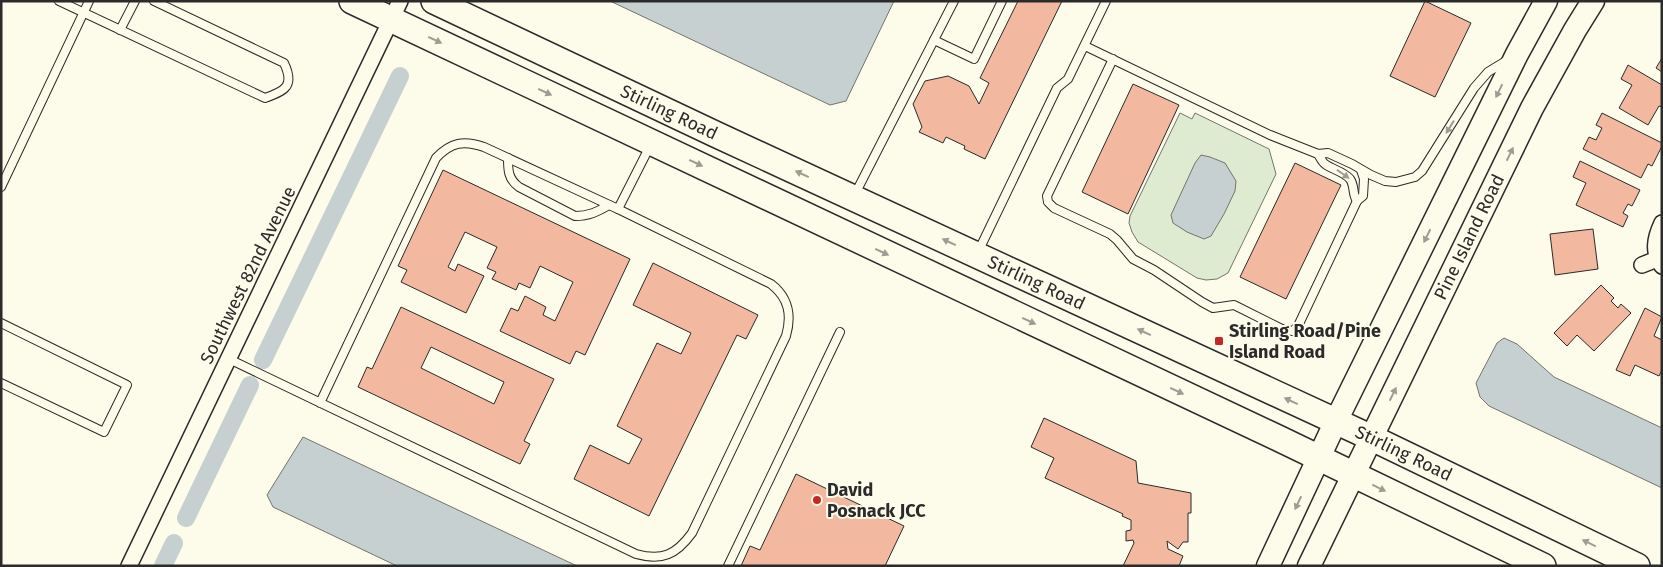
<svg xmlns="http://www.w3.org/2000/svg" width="1663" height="567" font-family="'Fira Sans',sans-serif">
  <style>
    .green { fill: #deebd1; stroke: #74746e }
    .water { fill: #c7d0d0; stroke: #74746e }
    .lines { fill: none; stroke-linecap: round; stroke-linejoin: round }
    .canal { stroke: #c7d0d0; stroke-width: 18 }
    .building { fill: #f2b8a0; stroke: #2b2b2b; fill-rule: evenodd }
    .service-casing { stroke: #2b2b2b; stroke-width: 10 }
    .minor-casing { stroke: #2b2b2b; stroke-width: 18 }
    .secondary-casing { stroke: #2b2b2b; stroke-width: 25 }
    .primary-casing { stroke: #2b2b2b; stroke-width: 28 }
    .service { stroke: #fdfbea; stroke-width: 8 }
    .minor { stroke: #fdfbea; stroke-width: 15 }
    .secondary { stroke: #fdfbea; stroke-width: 22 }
    .primary { stroke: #fdfbea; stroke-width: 25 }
    .oneway { fill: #9e9d94 }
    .poi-dot { fill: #c62828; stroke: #fdfbea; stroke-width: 2 }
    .labels { text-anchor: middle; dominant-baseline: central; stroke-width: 4; stroke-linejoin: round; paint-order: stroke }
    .street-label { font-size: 18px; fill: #2b2b2b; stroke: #fdfbea }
    .poi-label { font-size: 18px; font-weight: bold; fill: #2b2b2b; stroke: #fdfbea; text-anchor: start }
  </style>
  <rect width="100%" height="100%" fill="#fdfbea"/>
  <path class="green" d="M1180 113 1192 119 1195 113 1269 149 1276 174 1228 273 1217 279 1206 280 1197 278 1138 242 1132 232 1129 223 1130 216Z"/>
  <g class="water">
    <path d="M610 1H894L846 101 830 105Z"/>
    <path d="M1201 155 1210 157 1225 163 1236 181 1235 191 1224 214 1211 236 1204 239 1187 232 1173 223 1171 215 1195 163Z"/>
    <path d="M1504 338 1517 344 1554 377 1662 428V488L1489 406 1480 397 1476 383 1497 343Z"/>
    <path d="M303 437 577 566H397L273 507 267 495Z"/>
  </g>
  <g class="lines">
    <g class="canal">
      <path d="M263 360 400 76"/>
      <path d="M186 518 250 385"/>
      <path d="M163 566 174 543"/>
    </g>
  </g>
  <g class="building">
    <path d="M1018 1H1062L985 159 964 149 965 146 946 137 943 143 919 132 922 127 913 104 925 81 948 76 969 86 979 104 989 83 980 78Z"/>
    <path d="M1425 1 1471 23 1435 97 1390 76Z"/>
    <path d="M1662 58V72L1656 68Z"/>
    <path d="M1628 65 1662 85V107L1659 106 1648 125 1619 108 1632 85 1621 79Z"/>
    <path d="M1133 84 1179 105 1128 214 1082 192Z"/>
    <path d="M1602 113 1662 143V146L1652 166 1648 164 1641 178 1583 149 1589 137 1596 140 1602 128 1596 125Z"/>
    <path d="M1580 161 1640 190 1632 206 1628 204 1623 213 1628 216 1623 227 1576 205 1586 183 1573 177Z"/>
    <path d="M1295 163 1341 185 1286 299 1240 277Z"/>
    <path d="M443 170 630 259 585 355 576 351 570 364 500 331 511 308 518 311 525 296 546 307 543 315 555 321 573 282 540 266 530 288 519 283 516 290 492 279 496 272 487 268 497 247 465 232 448 267 455 271 458 264 484 276 466 313 401 282 407 270 398 266Z"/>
    <path d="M1593 229 1598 269 1555 275 1550 234Z"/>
    <path d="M653 263 758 315 746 339 737 335 649 516 574 479 590 445 629 464 642 439 617 426 657 343 681 354 691 333 633 305Z"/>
    <path d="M1601 285 1614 298 1611 301 1618 308 1621 304 1631 313 1594 351 1577 335 1567 346 1554 333Z"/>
    <path d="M401 307 554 379 524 441 530 444 520 464 358 387 367 367 372 369ZM431 347 504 382 494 404 421 368Z"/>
    <path d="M1645 308 1662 317 1654 336 1662 340V370L1659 376 1635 365 1630 376 1616 370Z"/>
    <path d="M1044 418 1136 461 1138 483 1191 493V513H1188V542H1183L1178 549 1167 541 1168 549 1183 556 1179 566H1123L1134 543 1133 540 1126 541V531L1131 530V520L1122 516 1123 514 1045 478 1054 458 1031 447Z"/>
    <path d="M796 474 904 526 885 566H741L750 546 760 550Z"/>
  </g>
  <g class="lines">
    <defs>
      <g id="service">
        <path d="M59 1 265 98C285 91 295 86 284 63L154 1"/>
        <path d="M120 30 135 1"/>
        <path d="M934 40 974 59 1002 1"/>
        <path d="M1085 46 1270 135 1318 154 1328 153 1352 164 1371 175 1385 181 1396 182 1415 177 1422 171 1474 88 1488 72 1506 61"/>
        <path d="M1113 59 1047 196 1048 202 1054 208 1110 234 1117 240 1133 259 1154 270 1202 302 1213 308 1234 305 1284 330 1293 331 1298 326 1357 201 1363 196 1364 179 1361 170"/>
        <path d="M1318 154C1320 157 1322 162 1325 164 1333 170 1343 171 1350 179 1355 186 1352 194 1357 201"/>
        <path d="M508 158C508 170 508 179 519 187L575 216C589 216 597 212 609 205"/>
        <path d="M1 187 89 1"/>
        <path d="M854 196 954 1"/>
        <path d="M618 209 650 146"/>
        <path d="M978 252 1057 88 1068 79 1106 1"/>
        <path d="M1 323 127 385 104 432 1 383"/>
        <path d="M229 359 636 554C662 561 676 555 692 533L786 336C792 315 789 298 771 284L618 209 484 147C464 140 451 142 436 158L320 403"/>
        <path d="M728 566 840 332"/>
      </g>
      <g id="minor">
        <path d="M1662 223C1655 238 1652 252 1662 266"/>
        <path d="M1642 265 1657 259"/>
        <path d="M129 566 400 1"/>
      </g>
      <g id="secondary">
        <path d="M1268 566 1336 421 1517 54 1546 1"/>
        <path id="s1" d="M1309 566 1532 108 1575 30 1593 1"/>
      </g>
      <g id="primary">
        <path d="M352 1 1280 439 1543 566"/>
        <path id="s2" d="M434 1 715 134 1372 438 1637 566"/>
      </g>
    </defs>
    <use href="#service" class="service-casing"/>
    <use href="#minor" class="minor-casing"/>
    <use href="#secondary" class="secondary-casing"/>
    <use href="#primary" class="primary-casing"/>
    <use href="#service" class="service"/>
    <use href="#minor" class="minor"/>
    <use href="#secondary" class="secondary"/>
    <use href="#primary" class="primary"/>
  </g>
  <defs><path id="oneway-solid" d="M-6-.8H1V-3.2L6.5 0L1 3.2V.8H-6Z" transform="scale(1.25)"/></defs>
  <g class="oneway">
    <use href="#oneway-solid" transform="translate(435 40) rotate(25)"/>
    <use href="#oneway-solid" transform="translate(1499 91) rotate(116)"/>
    <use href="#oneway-solid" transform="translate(545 92) rotate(25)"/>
    <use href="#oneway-solid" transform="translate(1450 127) rotate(122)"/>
    <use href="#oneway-solid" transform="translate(1510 154) rotate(-64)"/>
    <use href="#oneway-solid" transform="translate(696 163) rotate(25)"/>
    <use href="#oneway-solid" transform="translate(802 174) rotate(-155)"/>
    <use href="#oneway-solid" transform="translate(1343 174) rotate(35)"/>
    <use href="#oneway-solid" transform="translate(1427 236) rotate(116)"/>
    <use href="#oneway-solid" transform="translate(949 242) rotate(-155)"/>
    <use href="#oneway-solid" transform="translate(882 252) rotate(25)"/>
    <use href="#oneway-solid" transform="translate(1029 321) rotate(25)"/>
    <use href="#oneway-solid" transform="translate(1144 332) rotate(-155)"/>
    <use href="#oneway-solid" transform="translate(1177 391) rotate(25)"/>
    <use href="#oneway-solid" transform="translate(1393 394) rotate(-64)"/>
    <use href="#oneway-solid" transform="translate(1291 401) rotate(-155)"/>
    <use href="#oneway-solid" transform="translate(1379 488) rotate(26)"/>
    <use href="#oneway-solid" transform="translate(1298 503) rotate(115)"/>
    <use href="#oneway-solid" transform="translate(1589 543) rotate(-154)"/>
  </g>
  <g class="poi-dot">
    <rect x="1214" y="336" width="10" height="10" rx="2.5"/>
    <circle cx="817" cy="500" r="5"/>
  </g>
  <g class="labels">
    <g class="street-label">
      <text stroke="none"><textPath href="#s2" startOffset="260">Stirling Road</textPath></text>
      <text stroke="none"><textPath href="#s1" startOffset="366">Pine Island Road</textPath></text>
      <text transform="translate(248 275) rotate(-64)">Southwest 82nd Avenue</text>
      <text stroke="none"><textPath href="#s2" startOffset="665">Stirling Road</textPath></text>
      <text stroke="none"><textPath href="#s2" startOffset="1070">Stirling Road</textPath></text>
    </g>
    <g class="poi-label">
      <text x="1229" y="331">Stirling Road/Pine<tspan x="1229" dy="21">Island Road</tspan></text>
      <text x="827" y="490">David<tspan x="827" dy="21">Posnack JCC</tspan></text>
    </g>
  </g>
  <rect width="1663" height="567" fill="none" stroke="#2b2b2b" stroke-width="5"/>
</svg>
